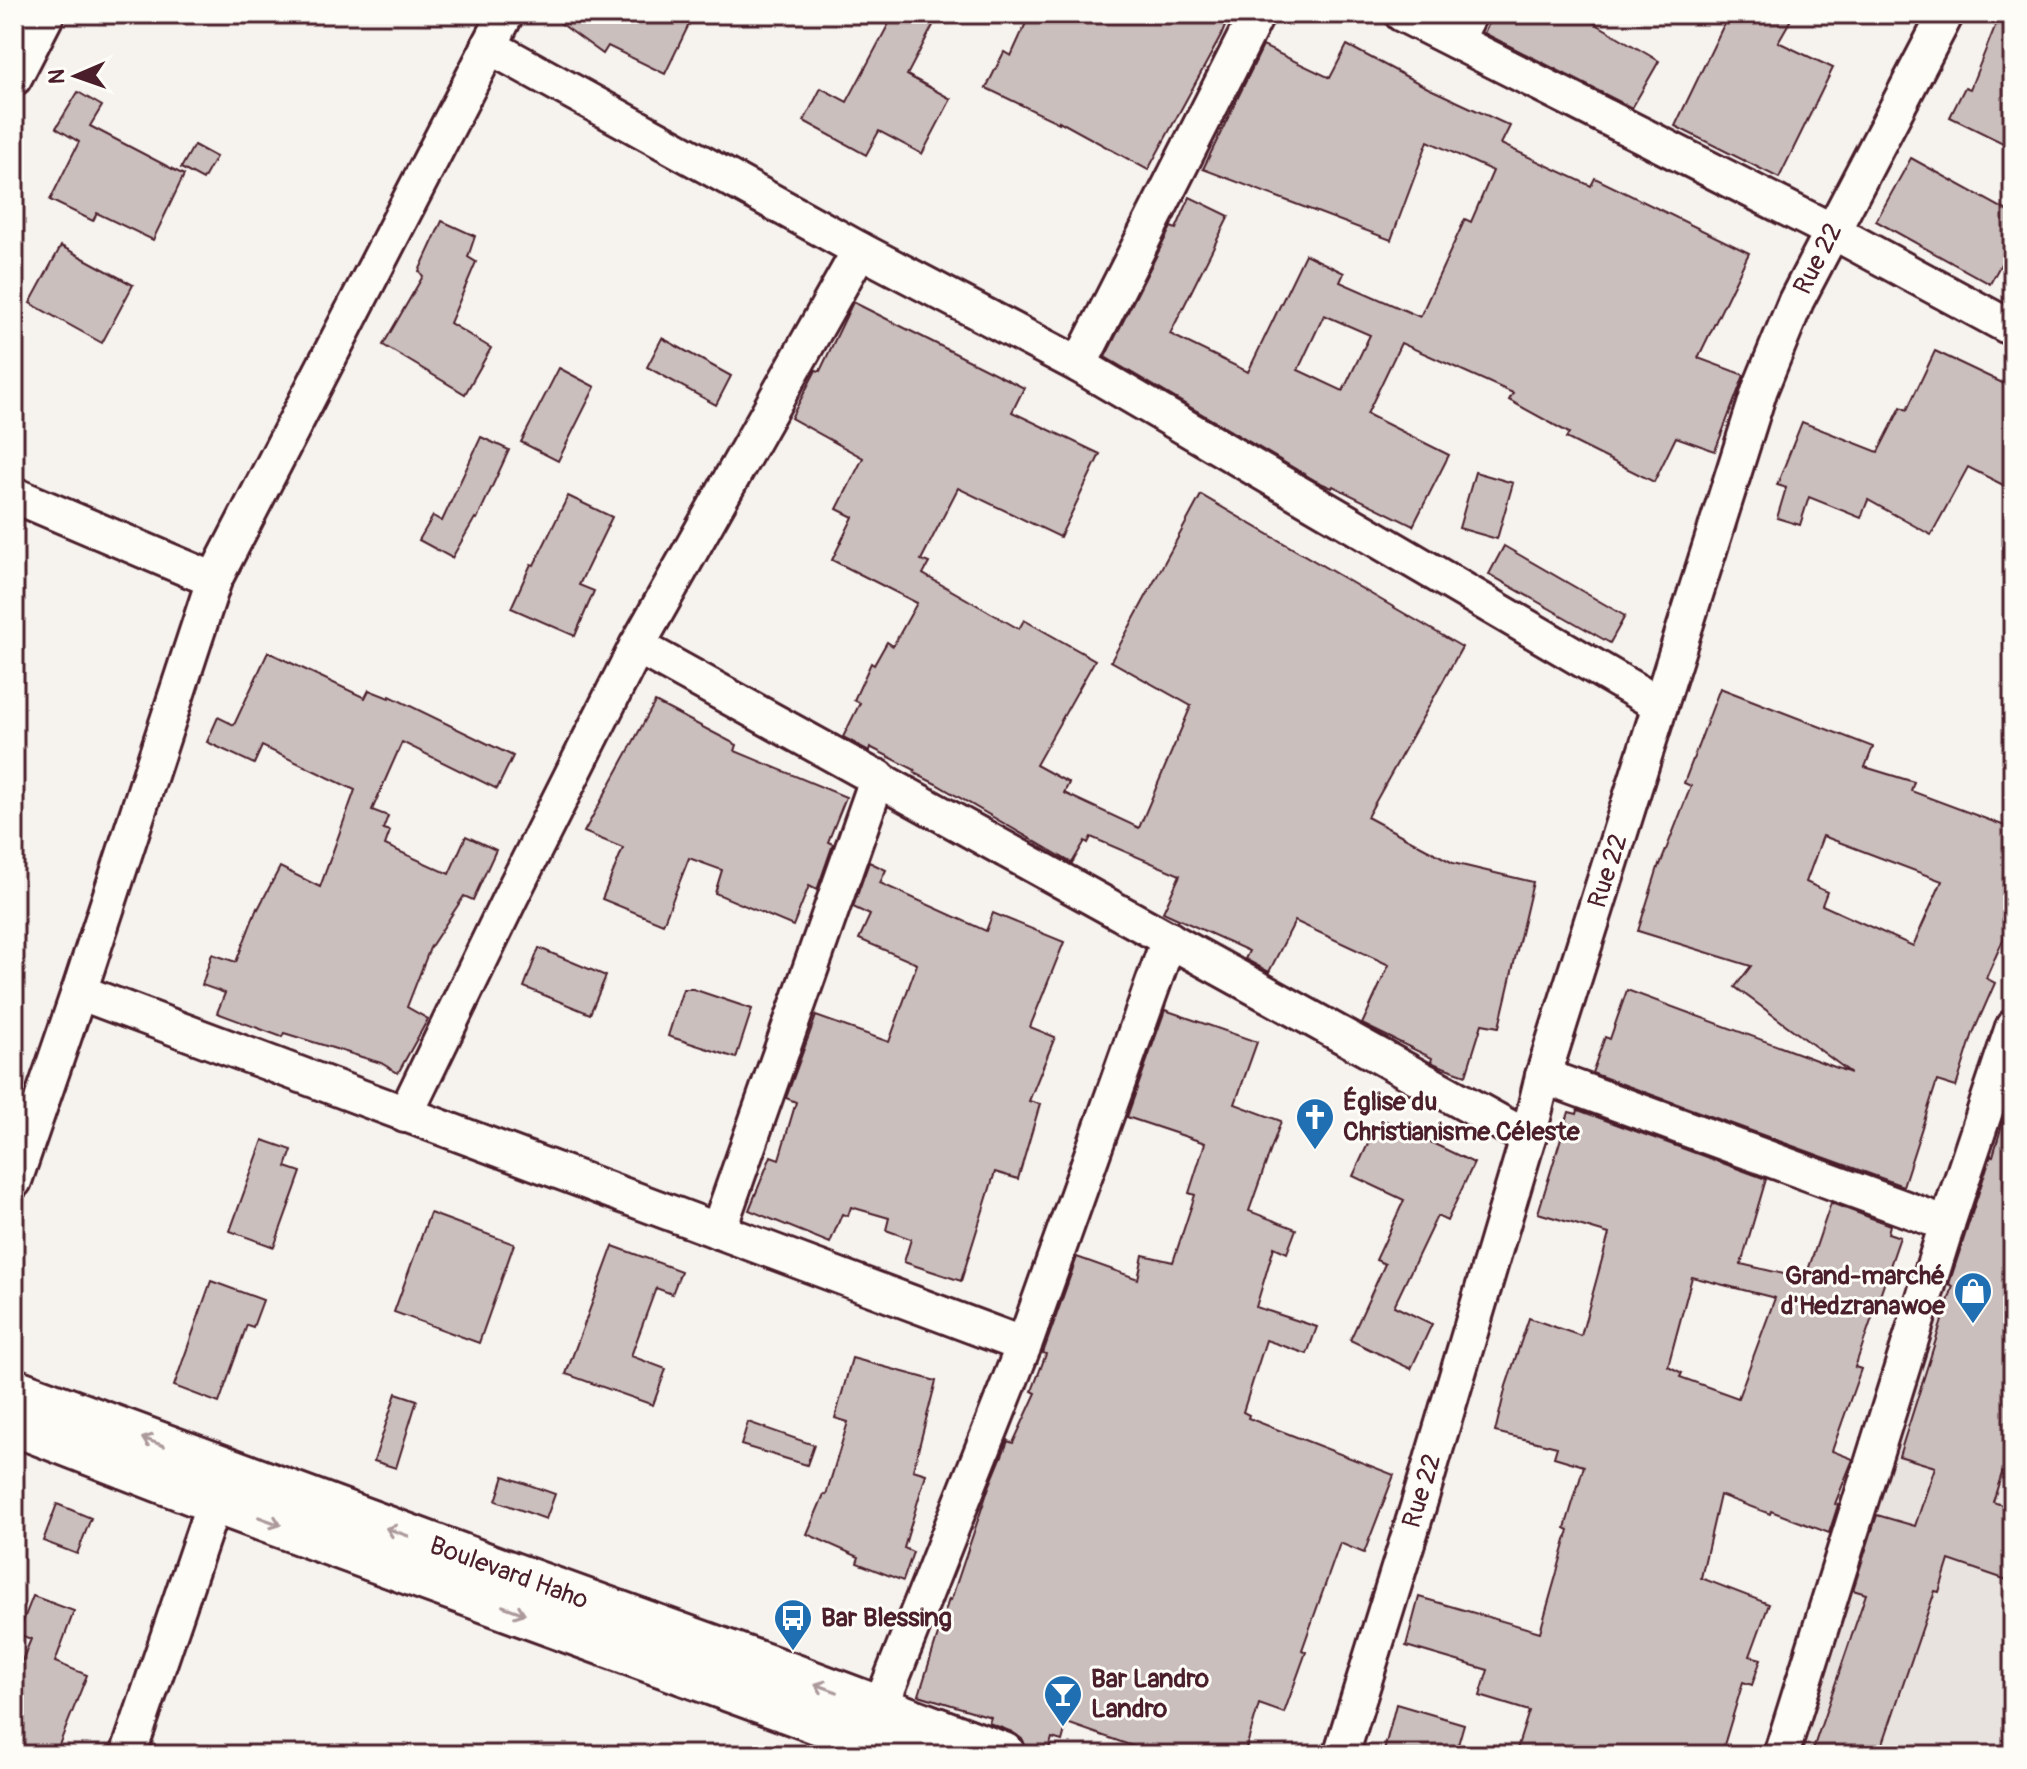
<svg xmlns="http://www.w3.org/2000/svg" width="2027" height="1769" font-family="Pangolin,sans-serif">
  <style>
    .built { fill: #e9e3e0 }
    .building { fill: #cbbfbe; stroke: #4a1f2b; stroke-width: 2; fill-rule: evenodd }
    .lines { fill: none; stroke-linecap: round; stroke-linejoin: round }
    .minor-casing { stroke: #4a1f2b; stroke-width: 40 }
    .secondary-casing { stroke: #4a1f2b; stroke-width: 50 }
    .minor { stroke: #fdfcf7; stroke-width: 34 }
    .secondary { stroke: #fdfcf7; stroke-width: 44 }
    .oneway { stroke: #ac999b }
    .labels { text-anchor: middle; dominant-baseline: central; stroke-width: 6; stroke-linejoin: round; paint-order: stroke }
    .street-label { font-size: 26px; fill: #4a1f2b; stroke: #fdfcf7 }
    .poi-label { font-size: 26px; font-weight: bold; fill: #4a1f2b; stroke: #fdfcf7; text-anchor: start }
  </style>
  <rect width="100%" height="100%" fill="#f6f3ef"/>
  <filter id="ink" filterUnits="userSpaceOnUse"><feTurbulence type="fractalNoise" baseFrequency=".0125" numOctaves="2"/><feDisplacementMap in="SourceGraphic" scale="16" xChannelSelector="R" yChannelSelector="G"/><feConvolveMatrix kernelMatrix="1 2 1 2 8 2 1 2 1" color-interpolation-filters="sRGB"/></filter>
  <g filter="url(#ink)">
    <path class="built" d="M2013 1086V1755H1800L1855 1563Z"/>
    <g class="building">
      <path d="M548 14H694L665 74 608 46 603 54Z"/>
      <path d="M894 14H939L907 75 951 99 922 154 879 131 866 155 804 121 821 88 847 102Z"/>
      <path d="M1030 14H1230L1221 36 1148 170 1059 121V123L986 88 1004 52 1011 56Z"/>
      <path d="M1494 14H1579L1659 61 1632 108 1484 33Z"/>
      <path d="M1729 14H1794L1778 42 1833 68 1779 178 1675 126Z"/>
      <path d="M2000 14H2013V148L1950 117 1965 87 1970 89Z"/>
      <path d="M1347 45 1428 88 1510 126 1501 144 1591 186 1595 178 1749 253 1698 358 1744 375 1715 451 1676 437 1654 482 1566 438 1569 433 1509 400 1513 393 1401 343 1367 414 1449 455 1413 526 1333 486 1332 488 1316 481 1105 357 1171 227 1176 229 1190 197 1229 216 1170 334 1248 372 1305 254 1344 273 1340 282 1420 317 1465 219 1471 222 1493 171 1428 141 1391 240 1203 169 1263 46 1330 78ZM1324 315 1370 335 1343 391 1298 370Z"/>
      <path d="M78 92 102 106 90 126 184 175 153 240 97 213 93 221 50 200 79 142 56 128Z"/>
      <path d="M194 145 216 157 203 180 181 168Z"/>
      <path d="M1911 158 2013 214V242L1990 284 1876 221Z"/>
      <path d="M442 221 475 236 468 257 476 262 450 323 491 348 465 394 383 345 423 276 419 271Z"/>
      <path d="M61 246 133 285 102 343 30 303Z"/>
      <path d="M853 302 1024 388 1012 412 1100 454 1060 537 958 488 921 560 929 563 923 574 1019 629 1024 620 1095 660 1036 765 1069 783 1064 793 1139 828 1191 706 1111 661 1201 495 1462 647 1367 817 1453 863 1533 882 1499 1027 1482 1024 1466 1075 1440 1066 1431 1062 1432 1058 1362 1024 1389 965 1295 921 1269 972 1245 959 1249 951 1163 912 1180 875 1091 837 1088 843 1085 841 1072 863 936 784 914 773 915 770 870 747 869 751 843 737 860 703 854 700 871 663 874 665 887 642 893 646 917 603 832 560 853 517 837 509 863 458 791 418 816 370 820 371Z"/>
      <path d="M662 338 731 376 716 405 647 367Z"/>
      <path d="M1935 351 2013 388V490L1968 467 1931 535 1868 500 1861 518 1809 497 1800 525 1777 518 1786 488 1777 485 1802 422 1878 452 1901 407 1907 410Z"/>
      <path d="M559 368 595 387 558 461 521 442Z"/>
      <path d="M481 437 509 450 477 519 475 518 452 558 419 540 433 516 442 521Z"/>
      <path d="M1475 472 1513 483 1497 539 1459 528Z"/>
      <path d="M568 496 612 517 579 585 594 591 575 636 511 608 531 564 534 565Z"/>
      <path d="M1504 546 1625 616 1610 643 1489 574Z"/>
      <path d="M268 652 365 698 369 690 389 698 390 696 513 756 497 789 402 742 372 810 388 816 383 829 390 831 385 845 449 874 466 836 496 850 473 900 464 896 430 948 407 1007 428 1019 398 1073 381 1063 284 1033 282 1037 217 1013 225 993 202 985 212 954 236 962 257 908 258 909 280 867 320 887 355 790 262 746 254 764 207 742 218 717 234 725Z"/>
      <path d="M1720 688 1873 747 1865 767 1914 782 1911 791 2013 829V889L2002 919 2011 922 1986 978 1995 983 1973 1033 1956 1087 1937 1081 1903 1186 1592 1073 1605 1037 1610 1039 1627 990 1851 1073 1735 987 1751 966 1638 931 1659 864 1660 865 1691 786 1684 783ZM1823 836 1942 881 1913 946 1822 905 1827 892 1806 882Z"/>
      <path d="M655 702 737 745 735 751 846 797 828 842 833 844 817 890 809 886 793 926 715 893 722 870 689 858 663 924 602 899 623 848 584 832Z"/>
      <path d="M869 862 886 870 880 883 986 931 993 913 1064 942 1030 1027 1055 1037 1029 1101 1040 1104 1018 1179 995 1172 961 1281 904 1262 911 1239 886 1230 889 1218 851 1207 848 1216 842 1214 830 1243 749 1210 771 1156 779 1159 796 1102 786 1098 816 1016 889 1042 917 964 859 939 870 915 853 907Z"/>
      <path d="M539 948 606 976 590 1014 524 987Z"/>
      <path d="M683 989H693L752 1009 736 1058 668 1036Z"/>
      <path d="M1165 1010 1257 1042 1235 1104 1281 1121 1249 1211 1296 1229 1287 1253 1274 1247 1256 1307 1317 1327 1307 1354 1266 1340 1243 1412 1249 1415 1248 1418 1394 1475 1364 1553 1340 1543 1302 1650 1306 1652 1284 1713 1259 1704 1244 1755H1158L1067 1723 1062 1741 1052 1738 1047 1755H1043L1027 1750 1023 1740 1012 1732 989 1723 991 1717 919 1695 949 1599 951 1600 989 1487 1008 1441 1013 1443 1036 1393 1032 1391 1046 1354 1043 1353 1077 1257 1138 1279 1143 1255 1173 1262 1195 1195 1189 1193 1205 1143 1127 1117Z"/>
      <path d="M1578 1110 1766 1179 1741 1264 1805 1279 1831 1203 1890 1225 1888 1233 1900 1237 1855 1367 1861 1369 1832 1451 1853 1459 1835 1504 1838 1505 1829 1533 1771 1511 1770 1514 1720 1495 1701 1578 1769 1604 1750 1656 1761 1659 1752 1685 1743 1682 1721 1755H1515L1529 1711 1480 1696 1488 1670 1406 1646 1419 1597 1540 1632 1569 1530 1565 1528 1584 1466 1554 1457 1557 1447 1495 1432 1506 1386 1529 1318 1581 1336 1609 1234 1538 1213 1569 1112 1577 1114ZM1692 1277 1775 1298 1738 1398 1680 1377 1682 1373 1668 1366Z"/>
      <path d="M2006 1111 2013 1112V1438L1993 1502 2013 1509V1582L1949 1560 1939 1592 1935 1591 1879 1755H1811L1866 1594 1853 1590 1877 1515 1915 1526 1935 1467 1899 1456 1953 1286 1949 1284 1991 1155 1993 1156Z"/>
      <path d="M1380 1118 1474 1163 1447 1221 1437 1216 1394 1306 1432 1324 1411 1369 1350 1340 1385 1264 1376 1260 1404 1200 1353 1176Z"/>
      <path d="M263 1140 292 1150 286 1167 301 1172 274 1247 230 1231Z"/>
      <path d="M430 1213 514 1244 479 1343 394 1312Z"/>
      <path d="M613 1246 681 1271 672 1294 656 1288 631 1356 666 1369 653 1405 566 1374Z"/>
      <path d="M211 1281 263 1300 253 1327 247 1325 219 1403 174 1386Z"/>
      <path d="M852 1358 936 1381 913 1470 926 1474 904 1548 913 1552 903 1581 857 1563 859 1557 807 1534 824 1494 826 1495 848 1422 835 1418Z"/>
      <path d="M396 1393 417 1400 396 1468 374 1461Z"/>
      <path d="M748 1422 814 1445 807 1465 741 1445Z"/>
      <path d="M504 1476 555 1494 546 1519 496 1501Z"/>
      <path d="M57 1504 91 1518 77 1554 43 1541Z"/>
      <path d="M33 1596 74 1611 55 1662 87 1675 55 1755H41L14 1744V1680L31 1639 18 1634Z"/>
      <path d="M1396 1704 1464 1724 1455 1755H1383Z"/>
    </g>
    <g class="lines">
      <defs>
        <g id="minor">
          <path d="M1402 14 1832 231 2013 329"/>
          <path d="M1456 41 1469 14"/>
          <path d="M489 46 860 250 1079 365 1660 705"/>
          <path d="M14 78 47 14"/>
          <path d="M1079 365 1257 14"/>
          <path d="M14 495 214 580"/>
          <path d="M637 646 1528 1138"/>
          <path d="M79 992 1024 1345"/>
          <path d="M1543 1076 1947 1224"/>
          <path d="M405 1115 510 898 637 646 860 250"/>
          <path d="M14 1181 79 992 214 580 506 14"/>
          <path d="M718 1231 878 777"/>
          <path d="M880 1708 1024 1345 1169 939"/>
          <path d="M128 1755 222 1479"/>
          <path d="M1341 1755 1418 1507 1528 1138 1543 1076 1760 389 1796 301 1946 14"/>
          <path d="M1781 1755 1947 1224 2013 1027"/>
        </g>
        <g id="secondary">
          <path d="M14 1391 512 1575 784 1673 1003 1755"/>
          <path d="M14 1423 215 1501 910 1755"/>
        </g>
      </defs>
      <use href="#minor" class="minor-casing"/>
      <use href="#secondary" class="secondary-casing"/>
      <use href="#minor" class="minor"/>
      <use href="#secondary" class="secondary"/>
    </g>
    <defs><path id="oneway-shaft" d="M-6 0H5M1.5-3L5.5 0L1.5 3" fill="none" stroke-width="1.6" stroke-linecap="round" stroke-linejoin="round" transform="scale(2)"/></defs>
    <g class="oneway">
      <use href="#oneway-shaft" transform="translate(153 1442) rotate(-160)"/>
      <use href="#oneway-shaft" transform="translate(270 1521) rotate(20)"/>
      <use href="#oneway-shaft" transform="translate(397 1532) rotate(-160)"/>
      <use href="#oneway-shaft" transform="translate(514 1610) rotate(20)"/>
      <use href="#oneway-shaft" transform="translate(826 1688) rotate(-160)"/>
    </g>
  </g>
  <defs>
    <symbol id="church-pin" viewBox="-11 -11 22 30"><path d="M0 17L-7.5 6A9.5 9.5 0 1 1 7.5 6Z" fill="#1f6fb2" stroke="#fdfcf7"/><path d="M-1.2-6h2.4v3.5h3.3v2.4h-3.3V6h-2.4V-.1h-3.3v-2.4h3.3Z" fill="#fff"/></symbol>
    <symbol id="shop-pin" viewBox="-11 -11 22 30"><path d="M0 17L-7.5 6A9.5 9.5 0 1 1 7.5 6Z" fill="#1f6fb2" stroke="#fdfcf7"/><path d="M-5-2.5h2.3a2.7 3.5 0 0 1 5.4 0H5L5.5 6h-11ZM-1.5-2.5h3a1.5 2.3 0 0 0-3 0Z" fill="#fff"/></symbol>
    <symbol id="bus-pin" viewBox="-11 -11 22 30"><path d="M0 17L-7.5 6A9.5 9.5 0 1 1 7.5 6Z" fill="#1f6fb2" stroke="#fdfcf7"/><path d="M-5-6H5V4H4V6H2V4H-2V6H-4V4H-5ZM-3.5-4V0h7V-4ZM-3.5 1.2v1.5H-2V1.2ZM2 1.2v1.5H3.5V1.2Z" fill="#fff"/></symbol>
    <symbol id="bar-pin" viewBox="-11 -11 22 30"><path d="M0 17L-7.5 6A9.5 9.5 0 1 1 7.5 6Z" fill="#1f6fb2" stroke="#fdfcf7"/><path d="M-6-5H6L.8 .8V4.5H3.5V6h-7V4.5H-.8V.8Z" fill="#fff"/></symbol>
  </defs>
  <g fill-rule="evenodd">
    <use href="#church-pin" x="1293" y="1095" width="44" height="60"/>
    <use href="#shop-pin" x="1951" y="1269" width="44" height="60"/>
    <use href="#bus-pin" x="771" y="1596" width="44" height="60"/>
    <use href="#bar-pin" x="1041" y="1672" width="44" height="60"/>
  </g>
  <g class="labels">
    <g class="street-label">
      <text transform="translate(1818 259) rotate(-63)">Rue 22</text>
      <text transform="translate(1608 871) rotate(-72)">Rue 22</text>
      <text transform="translate(1422 1491) rotate(-73)">Rue 22</text>
      <text transform="translate(509 1573) rotate(20)">Boulevard Haho</text>
    </g>
    <g class="poi-label">
      <text x="1343" y="1102">Église du<tspan x="1343" dy="30">Christianisme Céleste</tspan></text>
      <text x="1945" y="1276" text-anchor="end">Grand-marché<tspan x="1945" dy="30">d'Hedzranawoe</tspan></text>
      <text x="821" y="1618">Bar Blessing</text>
      <text x="1091" y="1679">Bar Landro<tspan x="1091" dy="30">Landro</tspan></text>
    </g>
  </g>
  <rect width="2027" height="1769" fill="none" stroke="#fdfcf7" stroke-width="48"/>
  <rect x="24" y="24" width="1979" height="1721" fill="none" stroke="#4a1f2b" stroke-width="3" filter="url(#ink)"/>
  <g transform="translate(76 76) rotate(268)" stroke="#fdfcf7" stroke-width="6" paint-order="stroke">
  <path d="M0-6L14 30L0 20L-14 30Z" fill="#4a1f2b"/>
  <text y="-12" font-size="22" font-weight="bold" text-anchor="middle" fill="#4a1f2b">N</text>
  </g>
</svg>
